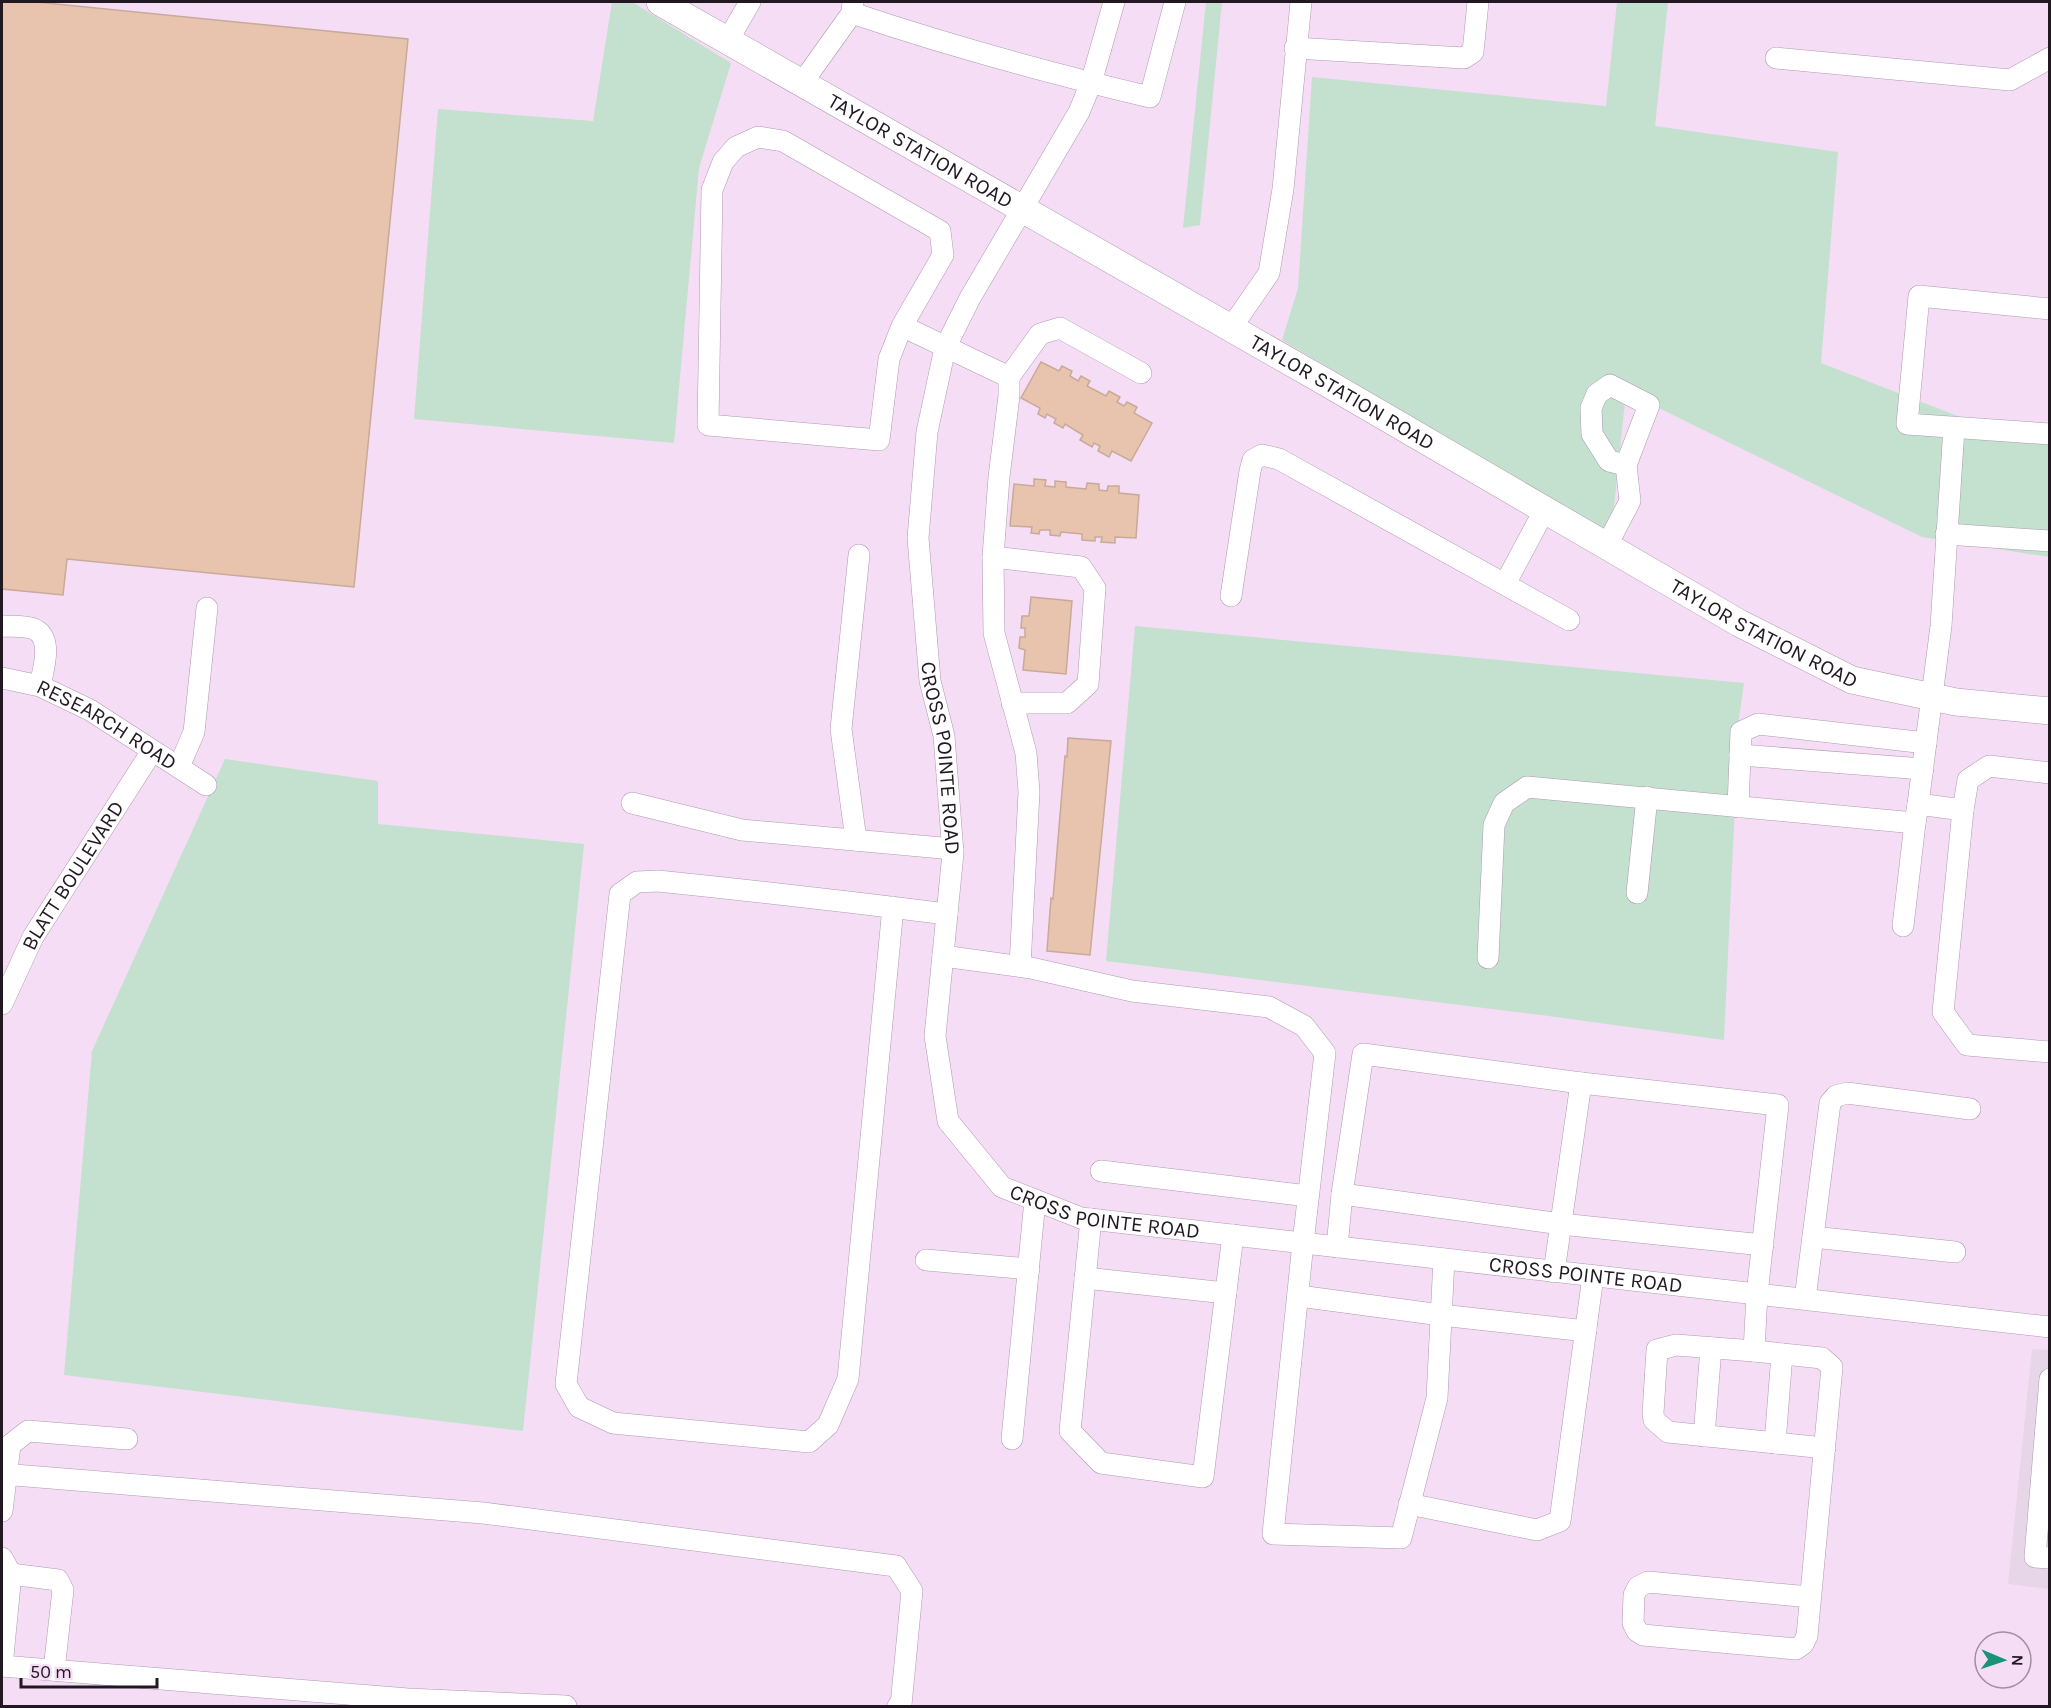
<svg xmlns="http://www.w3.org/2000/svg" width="2051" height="1708" font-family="Karla,sans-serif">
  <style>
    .commercial { fill: #e7d6e8 }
    .green { fill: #c3e1ce }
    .building { fill: #e8c4ae; stroke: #c7aa99; stroke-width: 1.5 }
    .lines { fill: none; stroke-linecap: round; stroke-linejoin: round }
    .minor-casing { stroke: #af99b0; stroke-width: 22 }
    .major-casing { stroke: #af99b0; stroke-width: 28 }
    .minor { stroke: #fff; stroke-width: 21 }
    .major { stroke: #fff; stroke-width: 27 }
    .labels { text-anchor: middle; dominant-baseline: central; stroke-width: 4.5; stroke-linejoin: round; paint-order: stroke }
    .street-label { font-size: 21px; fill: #211821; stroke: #f5ddf6 }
  </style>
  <rect width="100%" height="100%" fill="#f5ddf6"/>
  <path class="commercial" d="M2032 1349 2049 1350V1589L2008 1584Z"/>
  <g class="green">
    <path d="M612 2H632L731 63 699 168 674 443 414 419 438 109 593 121Z"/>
    <path d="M1206 2H1222L1200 225 1183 228Z"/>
    <path d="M1617 2H1668L1655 126 1838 152 1821 363 1973 422 2049 441V557L1922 537 1626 392 1612 526 1605 531 1282 340 1298 288 1312 77 1606 106Z"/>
    <path d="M1135 626 1744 683 1739 718 1724 1040 1541 1015 1106 961Z"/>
    <path d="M225 759 378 781V824L584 844 523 1431 64 1375 92 1051Z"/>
  </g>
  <g class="building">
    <path d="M2 2H36L408 39 354 587 67 559 63 595 2 589Z"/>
    <path d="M1041 362 1059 371 1062 366 1072 371 1070 376 1078 381 1081 376 1090 381 1087 386 1106 396 1109 391 1120 397 1117 402 1124 406 1127 402 1137 407 1134 413 1152 423 1131 461 1112 451 1109 457 1098 451 1100 446 1094 443 1092 447 1080 440 1083 435 1065 424 1063 428 1054 423 1056 419 1047 414 1045 418 1038 414 1040 408 1021 398Z"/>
    <path d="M1034 479 1046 480 1045 486 1055 487V481L1066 482V487L1086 489 1087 483 1099 484V490L1107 491 1108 486H1119V493L1139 495 1136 538 1115 537V543L1101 542 1102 537H1095V541L1082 540V534L1061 532 1060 536 1050 535V530H1040L1039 534 1031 533 1032 527 1010 526 1014 484 1034 486Z"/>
    <path d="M1031 597 1072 601 1066 674 1023 670 1025 650 1019 648 1020 637H1025V628H1021L1022 616H1029Z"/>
    <path d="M1068 738 1111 741 1090 955 1047 951 1051 898 1053 899 1065 756 1067 757Z"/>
  </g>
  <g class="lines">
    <defs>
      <g id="minor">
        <path id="s1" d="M1114 2 1091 83 1079 112 970 298 945 348 927 432 918 538 930 681 944 736 953 853 935 1036 948 1121 1002 1187 1081 1218 2050 1327"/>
        <path d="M852 13C950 46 1049 73 1150 97L1175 2"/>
        <path d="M728 40 750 2"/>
        <path d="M1295 48 1464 58 1473 52 1478 2"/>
        <path d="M1776 58 2010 80 2050 58"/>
        <path d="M802 83 852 13 853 2"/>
        <path d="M2050 309 1919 296 1907 424 2050 434"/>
        <path d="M902 326 889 359 879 440 708 425 712 190 723 162 736 147 758 137 783 141 940 231 943 255 902 326 1009 377V396L999 477 993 557 994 633 1026 753 1029 792 1020 966"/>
        <path d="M1231 328 1269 273 1283 189 1301 2"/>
        <path d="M1009 377 1040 334 1060 328 1141 373"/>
        <path d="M1954 428 1941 626 1918 804 1963 810"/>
        <path d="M1946 534 2050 541"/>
        <path d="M1607 545 1630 501 1626 465 1649 405 1610 385 1597 394 1591 408 1592 434 1609 461 1626 465"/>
        <path d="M993 557 1081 567 1095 588 1088 684 1067 703H1012"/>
        <path d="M1505 584 1545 509"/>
        <path d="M1231 596 1250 471 1253 460 1262 455 1279 459 1569 620"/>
        <path d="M2 626C11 627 27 625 36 630 53 640 43 670 40 686"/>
        <path id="s2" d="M2 678 40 686 90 710 206 785"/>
        <path d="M1740 755 1923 769"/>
        <path d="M179 767 194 732 207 608"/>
        <path d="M2050 773 1989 766 1968 780 1963 810 1943 1012 1967 1045 2050 1052"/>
        <path d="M632 803 742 830 953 849"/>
        <path d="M1738 807 1741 732 1758 724 1926 743"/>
        <path d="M856 840 841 729 859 555"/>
        <path d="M1637 893 1647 797"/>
        <path d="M893 907 848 1379 828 1425 809 1442 613 1423 579 1407 566 1384 620 894 637 882 658 881C755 891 851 902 947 914"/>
        <path d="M1903 926 1915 823"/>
        <path d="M943 956 1031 968 1132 991 1269 1007 1304 1026 1325 1053 1303 1243 1273 1534 1401 1538 1437 1398 1444 1259"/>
        <path d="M1488 958 1494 825 1504 803 1527 787 1915 823 1918 804"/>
        <path id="s3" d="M2 1004 33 937 152 751"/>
        <path d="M1101 1171 1308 1196"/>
        <path d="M1342 1194 1363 1054 1581 1083"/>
        <path d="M1091 1219 1070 1431 1101 1463 1203 1477 1233 1235"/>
        <path d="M1813 1237 1955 1252"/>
        <path d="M1337 1247 1342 1194 1561 1224 1763 1245"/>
        <path d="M926 1260 1029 1269"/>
        <path d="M1554 1272 1581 1083 1778 1105 1757 1294 1754 1351 1822 1358 1832 1367 1807 1636 1803 1644 1796 1649 1643 1635 1637 1631 1633 1623 1634 1595 1638 1587 1648 1582 1810 1597"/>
        <path d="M1085 1278 1226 1293"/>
        <path d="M1299 1296 1441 1315 1586 1331"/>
        <path d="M1805 1299 1830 1103 1836 1096 1847 1093 1970 1109"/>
        <path d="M1754 1351 1676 1345 1657 1350 1653 1413 1654 1420 1668 1432 1825 1448"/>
        <path d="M2050 1379 2035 1557 2050 1558"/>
        <path d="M1704 1436 1711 1348"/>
        <path d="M1012 1439 1035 1200"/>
        <path d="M1775 1443 1782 1354"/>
        <path d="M2 1474 483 1513 896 1566 912 1591 901 1705 898 1706"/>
        <path d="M1409 1504 1537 1530 1560 1521 1593 1276"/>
        <path d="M2 1511 10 1445 28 1431 127 1439"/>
        <path d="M2 1558 11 1574 2 1666"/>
        <path d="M11 1574 58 1580 63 1590 54 1670"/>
        <path d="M2 1666 408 1699 566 1706"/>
      </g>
      <g id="major">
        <path id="s4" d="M660 2 1327 383 1739 623 1852 680 1956 702 2050 711"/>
      </g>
    </defs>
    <use href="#minor" class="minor-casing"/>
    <use href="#major" class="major-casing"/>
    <use href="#minor" class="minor"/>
    <use href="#major" class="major"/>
  </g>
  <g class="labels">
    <g class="street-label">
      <text stroke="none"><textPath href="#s4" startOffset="300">TAYLOR STATION ROAD</textPath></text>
      <text stroke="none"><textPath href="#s4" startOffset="786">TAYLOR STATION ROAD</textPath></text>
      <text stroke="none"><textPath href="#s4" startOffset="1272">TAYLOR STATION ROAD</textPath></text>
      <text stroke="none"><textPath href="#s2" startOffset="116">RESEARCH ROAD</textPath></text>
      <text stroke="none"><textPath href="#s1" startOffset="801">CROSS POINTE ROAD</textPath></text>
      <text stroke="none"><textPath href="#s3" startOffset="147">BLATT BOULEVARD</textPath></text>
      <text stroke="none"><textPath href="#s1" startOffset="1359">CROSS POINTE ROAD</textPath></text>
      <text stroke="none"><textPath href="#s1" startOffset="1845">CROSS POINTE ROAD</textPath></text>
    </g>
  </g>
  <rect width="2051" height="1708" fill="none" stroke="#211821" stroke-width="6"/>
  <g transform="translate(2003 1660) rotate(92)"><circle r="28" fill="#f5ddf6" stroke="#a08ea1" stroke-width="1.5"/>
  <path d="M0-4.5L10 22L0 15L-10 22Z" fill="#1b9378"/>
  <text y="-9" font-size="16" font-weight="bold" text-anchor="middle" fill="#211821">N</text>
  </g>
  <path d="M21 1678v9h136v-9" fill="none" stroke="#211821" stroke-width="3"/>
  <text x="30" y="1678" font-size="18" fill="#211821" stroke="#f5ddf6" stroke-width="4.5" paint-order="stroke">50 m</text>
</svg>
